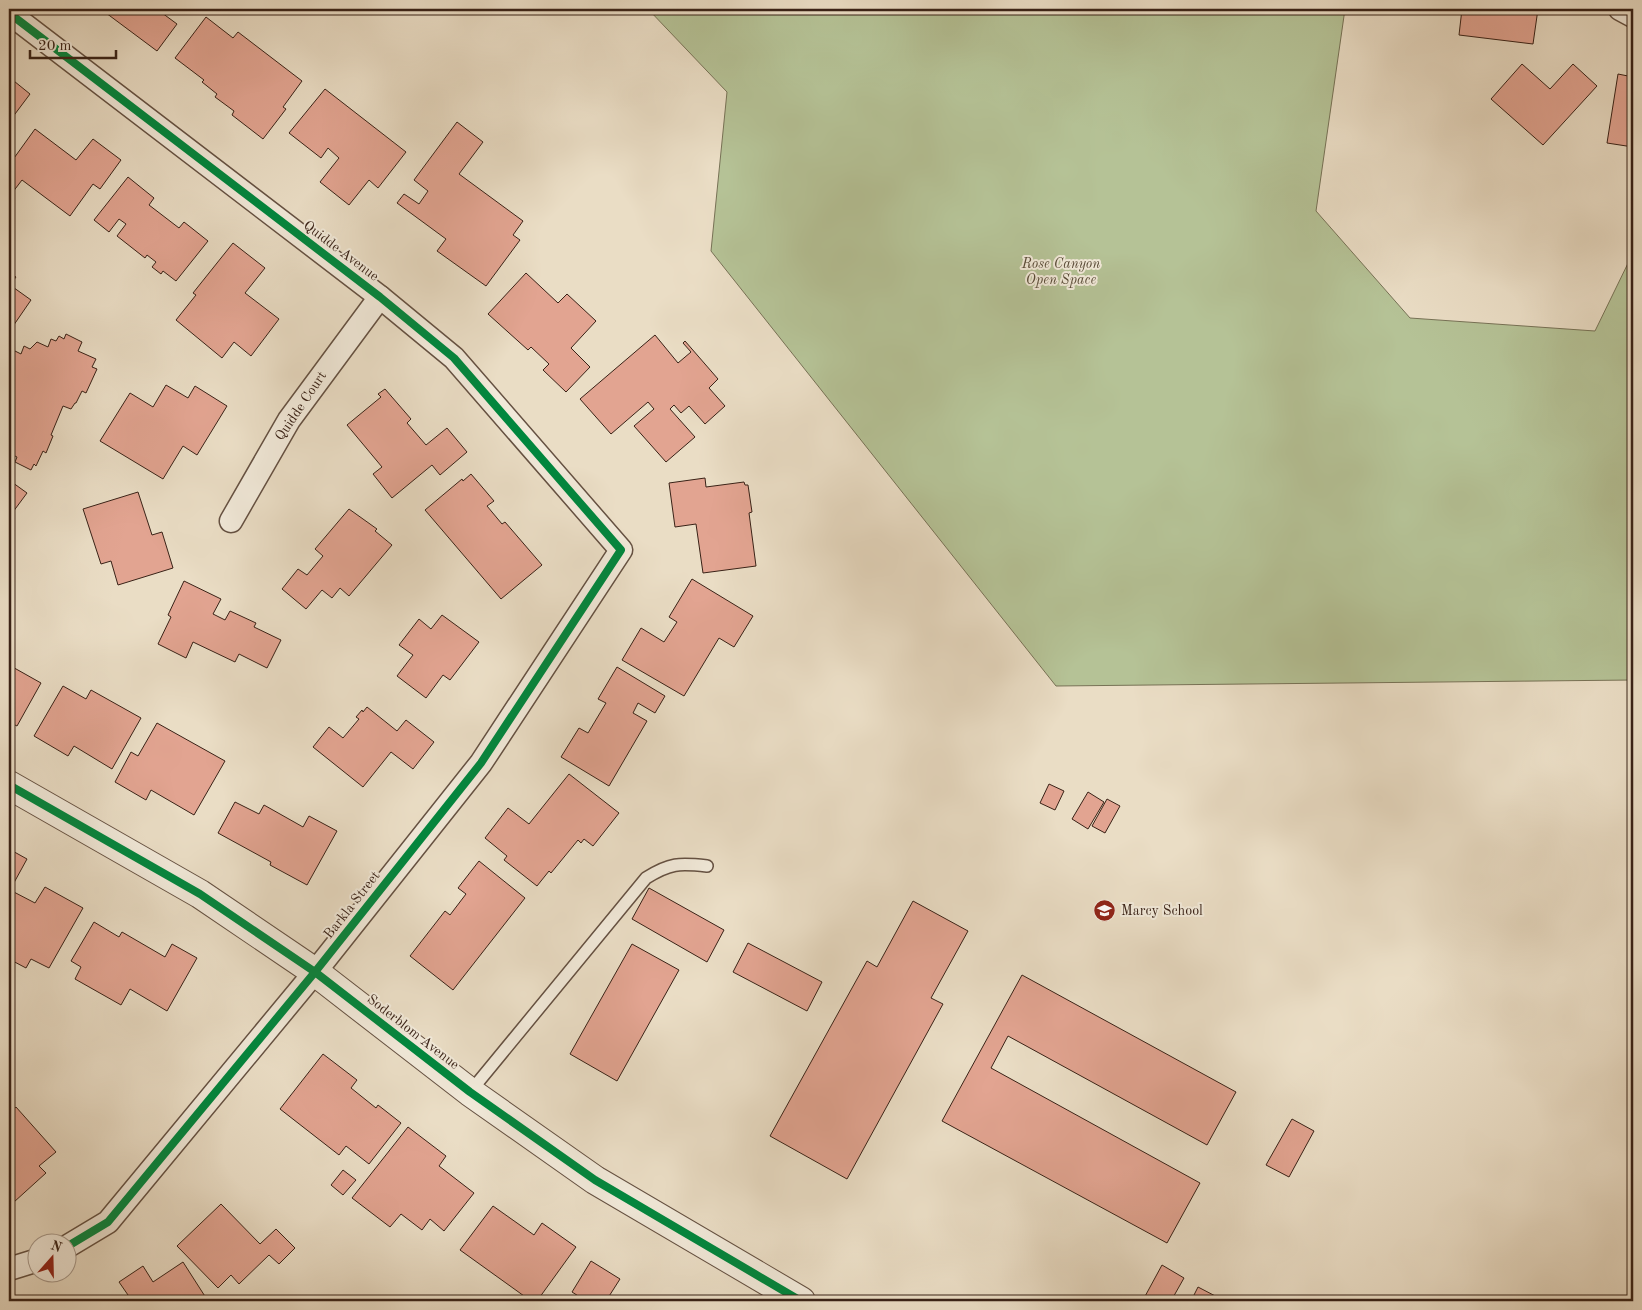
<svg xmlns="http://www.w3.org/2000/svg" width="1642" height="1310" font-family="'Old Standard TT',serif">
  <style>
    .green { fill: #b5c296; stroke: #777256 }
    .building { fill: #e2a491; stroke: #392217 }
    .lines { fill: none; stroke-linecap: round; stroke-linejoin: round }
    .service-casing { stroke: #655142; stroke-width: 14 }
    .minor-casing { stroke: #655142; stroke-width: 25 }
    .tertiary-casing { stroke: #655142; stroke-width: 30 }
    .service { stroke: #f1e9d9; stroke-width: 11 }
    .minor { stroke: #f1e9d9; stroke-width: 22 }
    .tertiary { stroke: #f1e9d9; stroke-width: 28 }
    .cycleway-casing { stroke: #f1e9d9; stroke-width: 11 }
    .cycleway { stroke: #00873e; stroke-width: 8 }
    .labels { text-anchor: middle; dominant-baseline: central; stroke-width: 4; stroke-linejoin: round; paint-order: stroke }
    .street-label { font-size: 14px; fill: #392217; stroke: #f1e9d9 }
    .park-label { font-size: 14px; font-style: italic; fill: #584a37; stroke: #f1e9d9 }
    .poi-label { font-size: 14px; fill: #392217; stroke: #f1e9d9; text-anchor: start }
  </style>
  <rect width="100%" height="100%" fill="#eaddc5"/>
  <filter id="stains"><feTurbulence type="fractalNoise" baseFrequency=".004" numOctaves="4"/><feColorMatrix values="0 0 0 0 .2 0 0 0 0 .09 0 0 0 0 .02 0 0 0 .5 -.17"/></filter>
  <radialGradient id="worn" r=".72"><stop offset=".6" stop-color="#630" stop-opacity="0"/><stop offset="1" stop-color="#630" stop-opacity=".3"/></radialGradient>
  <path class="green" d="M648 9H1345L1316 211 1410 318 1595 331 1633 253V680L1056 686 711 251 727 92Z"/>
  <g class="building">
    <path d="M103 9H159L158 10 177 24 157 51 102 10Z"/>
    <path d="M1462 9H1538L1533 44 1459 35Z"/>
    <path d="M206 17 233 38 238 32 302 81 283 107 286 109 263 139 232 115 234 111 215 97 217 94 202 82 204 80 175 58Z"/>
    <path d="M1522 64 1550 89 1573 64 1597 86 1543 145 1491 99Z"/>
    <path d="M1618 74 1633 77V147L1607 143Z"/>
    <path d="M9 77 30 94 9 122Z"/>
    <path d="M325 89 406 152 378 188 369 180 349 205 320 182 339 158 328 148 321 158 289 133Z"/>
    <path d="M457 122 483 142 459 174 523 221 513 235 520 240 486 286 437 251 446 239 397 203 404 194 419 204 428 191 414 180Z"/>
    <path d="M35 129 76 160 93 139 121 160 100 189 93 184 70 216 22 180 9 197V165Z"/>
    <path d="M128 177 154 198 149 205 179 228 184 222 208 241 176 281 163 271 161 274 152 267 156 262 147 255 145 258 117 236 126 224 119 219 109 232 94 220Z"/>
    <path d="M233 243 265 268 245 293 279 319 251 356 234 342 222 358 176 320 196 295 193 293Z"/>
    <path d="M9 272 16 277 10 285 31 300 9 332Z"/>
    <path d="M526 273 558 303 567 294 596 321 571 348 590 367 566 392 543 370 549 364 531 347 528 350 488 314Z"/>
    <path d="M66 334 82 342 78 351 96 359 92 367 97 369 86 393 82 391 76 403H75L71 409 63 406 51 435 53 436 46 453 43 451 36 466 34 464 31 470 15 462 17 457 9 453V396L10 391 14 389 9 387V354L13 355 15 351 21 354 24 346 30 349 37 342 48 347 51 339 56 341 59 336 64 339Z"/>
    <path d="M655 335 678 363 691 352 683 343 685 341 718 379 709 388 725 406 705 424 689 406 681 413 674 405 670 409 695 437 666 462 634 426 654 409 648 402 611 434 580 399Z"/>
    <path d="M166 385 188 398 195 386 227 406 197 455 183 446 163 479 100 441 130 393 153 407Z"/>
    <path d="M385 389 411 419 407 423 426 445 447 428 467 452 440 475 432 465 392 498 373 474 382 467 347 425 381 397 378 394Z"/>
    <path d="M471 474 494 501 487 506 502 524 505 522 542 565 501 599 425 510 462 479 463 481Z"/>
    <path d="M705 478 706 487 744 482 745 485H748L752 512 749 513 756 566 703 573 696 524 675 527 669 483Z"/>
    <path d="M9 480 27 493 10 516 9 515Z"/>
    <path d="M138 492 152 535 162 532 173 568 118 585 111 561 101 564 83 509Z"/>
    <path d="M349 509 377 529 375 531 392 545 349 596 340 588 332 598 322 590 306 609 282 589 298 569 307 575 323 556 315 549Z"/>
    <path d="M692 579 753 616 734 647 719 638 684 696 622 660 641 628 664 642 677 622 669 617Z"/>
    <path d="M184 581 221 599 213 614 225 620 230 611 256 623 254 627 281 640 267 668 239 654 235 662 193 642 186 658 158 644 171 617 168 615Z"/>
    <path d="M442 615 479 642 450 680 443 675 426 698 397 676 413 655 399 645 419 619 431 629Z"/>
    <path d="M9 665 41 683 17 726 9 722Z"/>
    <path d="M617 667 665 696 655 713 638 703 633 713 647 721 609 786 561 757 579 728 588 733 606 703 598 699Z"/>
    <path d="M63 686 86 699 91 690 141 718 112 769 74 746 68 756 34 736Z"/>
    <path d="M367 707 397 731 406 720 434 742 413 769 391 752 363 787 313 747 329 727 343 738 359 719 356 717 362 710 363 712Z"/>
    <path d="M157 723 225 761 194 815 151 790 146 800 115 782 131 752 138 756Z"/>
    <path d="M569 774 619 813 593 846 584 839 581 843 578 840 551 873 549 871 537 886 504 860 507 856 485 838 508 808 529 824Z"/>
    <path d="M1049 784 1064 791 1055 810 1040 803Z"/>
    <path d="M1088 792 1104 802 1088 829 1072 819Z"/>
    <path d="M1107 799 1120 806 1105 833 1092 826Z"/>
    <path d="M235 802 259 814 264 805 303 827 309 816 337 831 307 885 270 865 271 862 218 833Z"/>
    <path d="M9 849 27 859 10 890 35 903 45 887 83 908 49 968 31 959 26 968 9 959Z"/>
    <path d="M479 861 525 898 453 990 410 956 445 911 450 915 466 894 458 888Z"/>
    <path d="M649 888 724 930 707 962 632 919Z"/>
    <path d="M913 901 968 931 931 998 943 1004 847 1179 770 1136 867 961 877 967Z"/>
    <path d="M94 922 119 937 122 932 165 957 172 944 197 958 167 1011 130 989 121 1005 75 979 81 967 71 961Z"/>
    <path d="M748 943 822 982 807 1011 733 972Z"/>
    <path d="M632 944 679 970 617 1081 570 1054Z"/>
    <path d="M1022 975 1236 1092 1207 1145 1008 1036 991 1068 1200 1183 1167 1243 942 1121Z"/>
    <path d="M323 1054 357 1080 351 1088 376 1108 378 1105 401 1123 369 1164 346 1146 339 1155 280 1109Z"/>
    <path d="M16 1107 56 1152 39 1166 46 1173 14 1202 9 1196V1113Z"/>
    <path d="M1292 1119 1314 1131 1289 1177 1266 1165Z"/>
    <path d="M408 1127 446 1156 439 1166 474 1193 444 1231 430 1219 422 1230 401 1214 390 1227 352 1198Z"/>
    <path d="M343 1170 356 1180 343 1195 331 1185Z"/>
    <path d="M221 1204 260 1244 276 1229 295 1248 279 1264 269 1255 239 1284 231 1275 218 1288 177 1246Z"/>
    <path d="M493 1206 534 1235 542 1223 576 1247 537 1301H531L460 1250Z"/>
    <path d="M591 1261 620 1279 606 1301H581L583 1299 572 1292Z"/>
    <path d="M183 1262 208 1301H127L124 1297 128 1295 119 1282 143 1266 153 1282Z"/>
    <path d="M1162 1265 1184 1278 1171 1301H1146L1143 1300Z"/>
    <path d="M1198 1287 1221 1299 1220 1301H1191Z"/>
  </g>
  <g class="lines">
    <defs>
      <path id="service" d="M470 1092 646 878C670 863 679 863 707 866"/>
      <g id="minor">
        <path d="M1620 9 1633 16"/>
        <path d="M9 13 380 297 454 358 621 550 481 763 315 972 108 1222 68 1246"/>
        <path d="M231 521 289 420 380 297"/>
        <path d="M9 1269 38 1260"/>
      </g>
      <path id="tertiary" d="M9 785 200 894 315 972 470 1092 595 1180 801 1301"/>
    </defs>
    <use href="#service" class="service-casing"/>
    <use href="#minor" class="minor-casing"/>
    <use href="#tertiary" class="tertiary-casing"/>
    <use href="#service" class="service"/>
    <use href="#minor" class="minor"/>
    <use href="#tertiary" class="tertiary"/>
    <defs>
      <g id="cycleway">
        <path d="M9 13 380 297 454 358 621 550 481 763 315 972 108 1222 68 1246"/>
        <path d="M9 785 200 894 315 972 470 1092 595 1180 801 1301"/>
      </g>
    </defs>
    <use href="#cycleway" class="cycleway-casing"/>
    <use href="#cycleway" class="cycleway"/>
  </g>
  <defs>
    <symbol id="school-disc" viewBox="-11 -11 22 22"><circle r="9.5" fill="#8f2418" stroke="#f1e9d9"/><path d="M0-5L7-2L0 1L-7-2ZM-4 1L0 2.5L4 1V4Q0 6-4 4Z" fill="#fff"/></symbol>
  </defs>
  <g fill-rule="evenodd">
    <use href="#school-disc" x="1092" y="898" width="25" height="25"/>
  </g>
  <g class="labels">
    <g class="street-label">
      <text transform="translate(341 251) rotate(37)">Quidde Avenue</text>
      <text transform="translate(301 406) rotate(-56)">Quidde Court</text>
      <text transform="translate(352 905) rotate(-52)">Barkla Street</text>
      <text transform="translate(413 1032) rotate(38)">Soderblom Avenue</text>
    </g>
    <g class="park-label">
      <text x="1061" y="264">Rose Canyon<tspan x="1061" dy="16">Open Space</tspan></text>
    </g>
    <g class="poi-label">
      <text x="1121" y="911">Marcy School</text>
    </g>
  </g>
  <rect width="1642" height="1310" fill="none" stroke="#eaddc5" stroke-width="30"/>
  <rect x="10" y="10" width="1622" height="1290" fill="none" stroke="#392217" stroke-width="2.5"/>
  <rect x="15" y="15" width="1612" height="1280" fill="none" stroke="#392217"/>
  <g transform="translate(52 1258) rotate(20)"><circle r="24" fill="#f1e9d9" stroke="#a7998b"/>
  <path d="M0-4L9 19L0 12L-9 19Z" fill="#8f2418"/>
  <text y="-8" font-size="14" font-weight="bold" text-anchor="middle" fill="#392217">N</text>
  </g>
  <path d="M30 50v8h86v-8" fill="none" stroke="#392217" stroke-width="2.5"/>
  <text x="38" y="50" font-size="15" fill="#392217" stroke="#f1e9d9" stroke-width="4" paint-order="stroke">20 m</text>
  <rect width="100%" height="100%" filter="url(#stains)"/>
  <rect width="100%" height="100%" fill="url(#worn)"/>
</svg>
